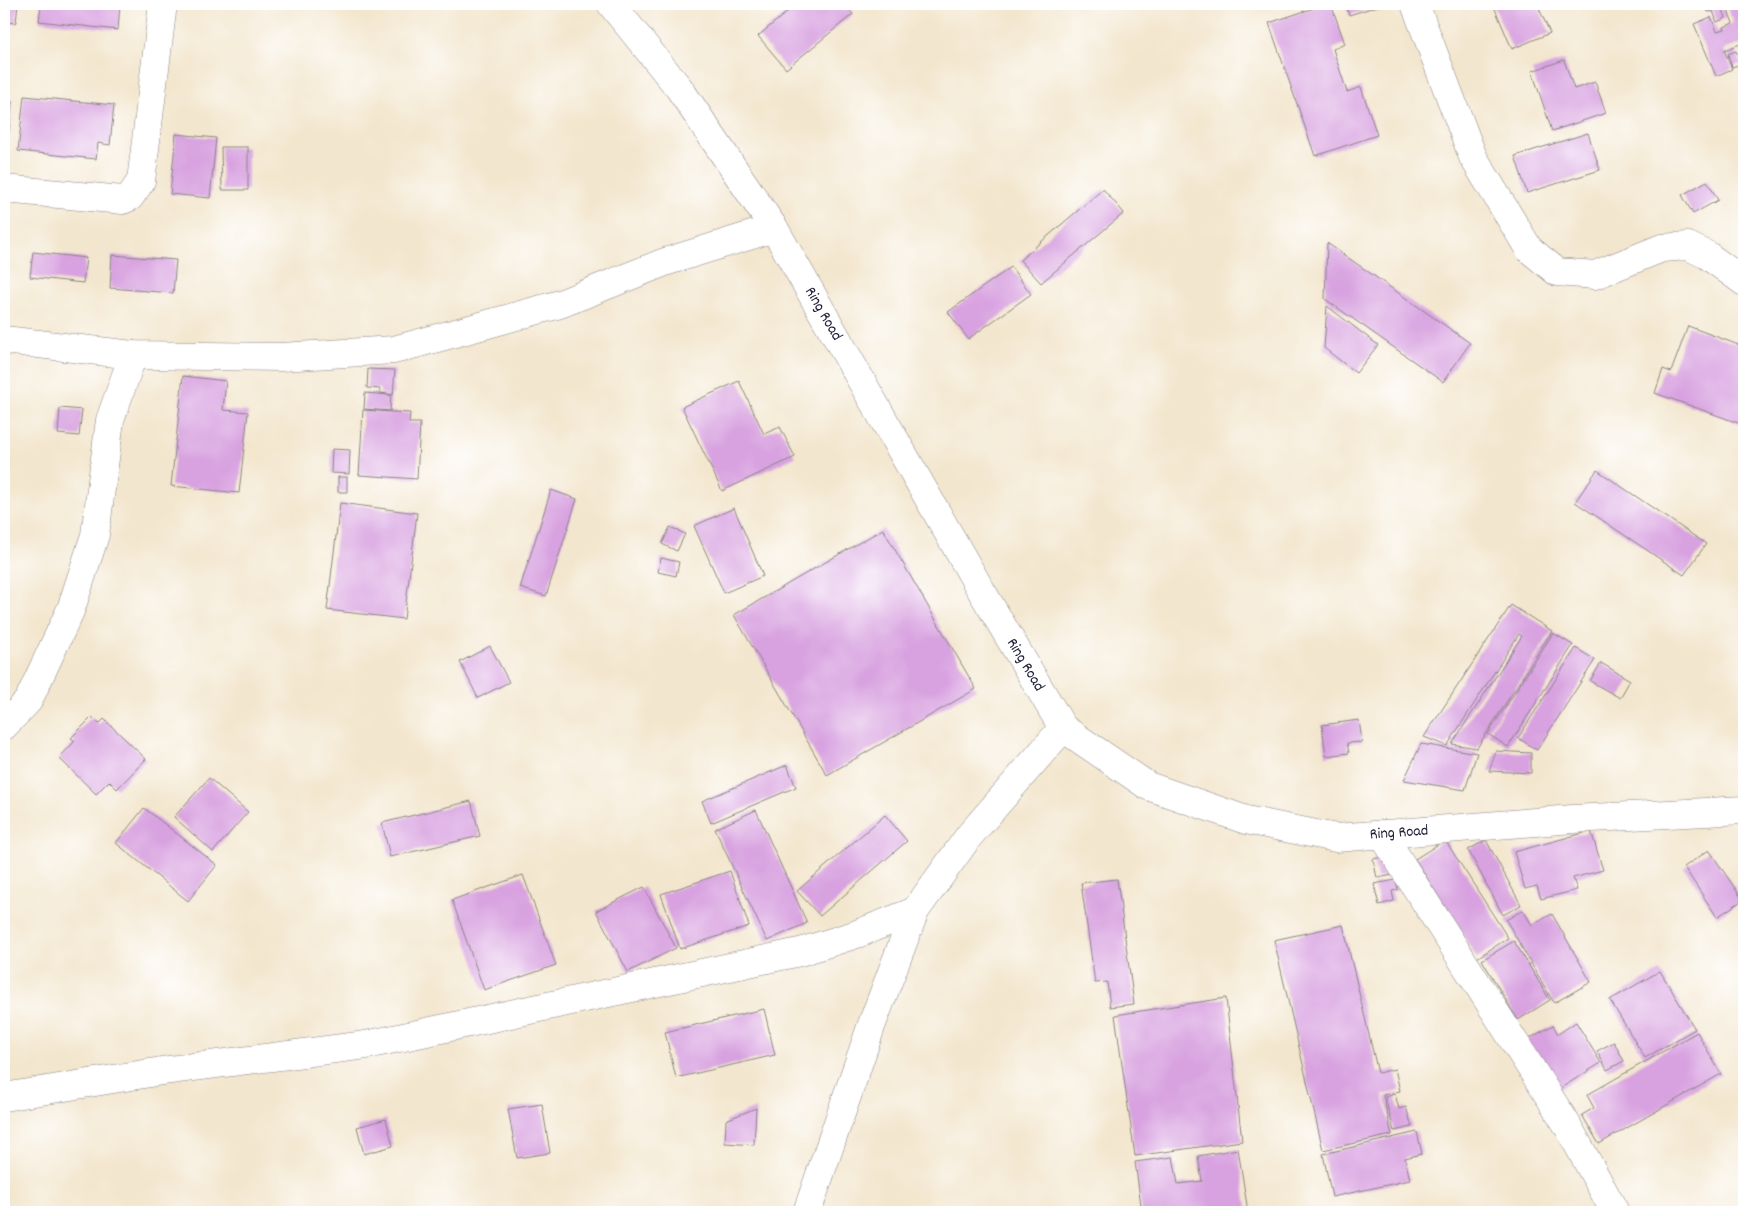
<svg xmlns="http://www.w3.org/2000/svg" width="1748" height="1216" font-family="Dekko,sans-serif">
  <style>
    .building { fill: #d8a2e0 }
    .lines { fill: none; stroke-linecap: round; stroke-linejoin: round }
    .street-casing { stroke: #8a8484; stroke-width: 29 }
    .street { stroke: #fff; stroke-width: 28 }
    .labels { text-anchor: middle; dominant-baseline: central; stroke-width: 4; stroke-linejoin: round; paint-order: stroke }
    .street-label { font-size: 16px; fill: #22223b; stroke: #fff }
  </style>
  <rect width="100%" height="100%" fill="#fff"/>
  <filter id="ink" filterUnits="userSpaceOnUse"><feTurbulence type="fractalNoise" baseFrequency=".02" numOctaves="2"/><feDisplacementMap in="SourceGraphic" scale="10" xChannelSelector="R" yChannelSelector="G"/><feConvolveMatrix kernelMatrix="1 2 1 2 8 2 1 2 1" color-interpolation-filters="sRGB"/></filter>
  <filter id="wash" filterUnits="userSpaceOnUse"><feTurbulence type="fractalNoise" baseFrequency=".0096" numOctaves="4" result="noise"/><feDisplacementMap in="SourceGraphic" scale="20" xChannelSelector="R" yChannelSelector="G"/><feGaussianBlur stdDeviation="1.12" result="paint"/><feColorMatrix in="noise" values="0 0 0 0 0 0 0 0 0 0 0 0 0 0 0 0 0 1.4 0 .05"/><feComposite in="paint" operator="in"/></filter>
  <g filter="url(#wash)">
    <rect width="100%" height="100%" fill="#f3e6ce"/>
    <g id="blocks">
      <g class="building">
        <path d="M4 4H18L16 23 4 22Z"/>
        <path d="M41 4H120L118 30 39 21Z"/>
        <path d="M200 4H214V6L200 5Z"/>
        <path d="M797 4H844L853 14 786 69 758 36Z"/>
        <path d="M1326 4H1331L1345 44 1333 49 1347 92 1361 87 1377 135 1315 156 1269 23Z"/>
        <path d="M1345 4H1384L1349 15Z"/>
        <path d="M1493 4H1537L1550 33 1512 49Z"/>
        <path d="M1705 4H1730L1722 7 1726 18 1717 22 1713 11 1708 12Z"/>
        <path d="M1737 4H1744V46L1743 43 1724 50 1732 69 1716 76 1694 24 1711 17 1717 31 1725 29 1724 27 1733 23 1727 8Z"/>
        <path d="M1736 51 1741 64 1732 67 1728 54Z"/>
        <path d="M1564 60 1574 89 1595 82 1606 113 1552 131 1532 71Z"/>
        <path d="M24 96 114 105 110 145 98 143 96 159 18 151Z"/>
        <path d="M4 100 12 101 9 132 4 131Z"/>
        <path d="M1588 133 1600 170 1527 193 1515 156Z"/>
        <path d="M176 134 216 138 210 198 170 194Z"/>
        <path d="M221 147H248V190H222Z"/>
        <path d="M1707 181 1718 200 1693 214 1682 195Z"/>
        <path d="M1103 189 1124 213 1041 283 1020 260Z"/>
        <path d="M1327 243 1470 343 1443 382 1325 299Z"/>
        <path d="M33 252 86 258 83 283 30 277Z"/>
        <path d="M112 255 176 260 173 293 110 288Z"/>
        <path d="M1011 267 1031 294 968 339 948 312Z"/>
        <path d="M1327 306 1378 345 1356 373 1324 348Z"/>
        <path d="M1688 326 1744 347V425L1655 393 1663 369 1671 372Z"/>
        <path d="M368 369 395 370 393 395 380 393V389L367 388Z"/>
        <path d="M183 376 226 381 223 410 248 412 239 493 171 486Z"/>
        <path d="M739 381 764 434 780 427 795 457 722 491 682 407Z"/>
        <path d="M365 393 391 395 390 411 364 409Z"/>
        <path d="M60 408 82 410 79 436 58 434Z"/>
        <path d="M363 410 410 413 409 423H420L417 479 359 475Z"/>
        <path d="M332 449 350 450 349 474 331 473Z"/>
        <path d="M1597 470 1706 544 1684 575 1575 502Z"/>
        <rect x="338" y="477" width="9" height="15"/>
        <path d="M551 490 577 499 546 596 520 588Z"/>
        <path d="M340 503 417 513 404 619 327 610Z"/>
        <path d="M734 508 763 576 724 593 694 526Z"/>
        <path d="M670 527 685 534 677 551 662 544Z"/>
        <path d="M883 529 976 689 827 775 734 615Z"/>
        <path d="M661 558 679 562 676 576 658 572Z"/>
        <path d="M1511 605 1552 631 1477 748 1452 744 1522 636 1519 634 1447 746 1424 737Z"/>
        <path d="M1553 633 1573 645 1508 747 1488 734Z"/>
        <path d="M490 646 509 682 478 698 460 662Z"/>
        <path d="M1576 648 1595 660 1537 750 1518 738Z"/>
        <path d="M1601 663 1630 680 1620 698 1590 681Z"/>
        <path d="M92 717 99 724 104 719 146 759 117 789 109 781 96 794 59 758 75 741 71 738Z"/>
        <path d="M1359 720 1362 742 1347 743 1349 753 1326 756 1322 725Z"/>
        <path d="M1421 744 1477 753 1465 790 1404 780Z"/>
        <path d="M1496 751 1531 753V773L1489 771Z"/>
        <path d="M787 765 796 787 711 823 702 801Z"/>
        <path d="M209 778 248 812 213 852 174 817Z"/>
        <path d="M471 801 480 836 390 857 382 823Z"/>
        <path d="M144 808 217 865 188 901 116 843Z"/>
        <path d="M756 810 807 923 767 941 715 829Z"/>
        <path d="M885 815 907 841 820 916 797 891Z"/>
        <path d="M1591 831 1603 870 1573 878 1577 890 1541 899 1537 886 1525 889 1514 852Z"/>
        <path d="M1445 840 1508 938 1477 958 1415 859Z"/>
        <path d="M1486 840 1521 905 1503 915 1468 850Z"/>
        <path d="M1709 850 1743 900 1717 917 1684 867Z"/>
        <path d="M1389 856 1393 875 1377 878 1373 859Z"/>
        <path d="M730 871 749 926 680 949 661 894Z"/>
        <path d="M523 875 556 965 484 990 452 900Z"/>
        <path d="M1117 879 1134 1004 1110 1007 1107 982 1095 983 1081 883Z"/>
        <path d="M1396 880 1398 890 1392 891 1394 901 1379 905 1374 884Z"/>
        <path d="M644 887 676 948 628 972 596 911Z"/>
        <path d="M1523 910 1532 925 1552 914 1591 982 1554 1003 1506 920Z"/>
        <path d="M1343 925 1378 1073 1395 1069 1400 1091 1383 1095 1392 1135 1323 1150 1274 940Z"/>
        <path d="M1514 941 1550 1000 1518 1020 1482 960Z"/>
        <path d="M1660 971 1695 1029 1645 1058 1610 1000Z"/>
        <path d="M1226 998 1242 1141 1135 1156 1115 1015Z"/>
        <path d="M764 1009 775 1055 676 1078 665 1032Z"/>
        <path d="M1576 1022 1601 1063 1556 1091 1525 1041 1553 1025 1558 1034Z"/>
        <path d="M1697 1032 1721 1074 1599 1144 1582 1115 1594 1108 1587 1095Z"/>
        <path d="M1614 1042 1624 1061 1607 1070 1597 1051Z"/>
        <path d="M1395 1094 1399 1109 1406 1107 1412 1127 1394 1131 1385 1097Z"/>
        <path d="M542 1104 550 1153 517 1158 508 1109Z"/>
        <path d="M756 1108 754 1145 725 1143 726 1120Z"/>
        <path d="M386 1119 393 1146 364 1154 357 1127Z"/>
        <path d="M1417 1132 1422 1154 1405 1158 1410 1180 1332 1197 1323 1154Z"/>
        <path d="M1238 1149 1248 1212H1142L1135 1162 1173 1157 1178 1184 1202 1181 1198 1156Z"/>
      </g>
    </g>
  </g>
  <g filter="url(#ink)">
    <use href="#blocks" fill-opacity="0" stroke="#8a8484" stroke-width="1"/>
    <g class="lines">
      <defs>
        <g id="street">
          <path d="M611 4 679 88 774 228 978 585 1063 728 1148 786 1246 820 1336 838 1573 819 1744 810"/>
          <path d="M1415 4 1473 157 1529 249 1557 272 1595 275 1662 248 1688 246 1707 255 1744 282"/>
          <path d="M4 189 123 200 130 197 141 181 163 4"/>
          <path d="M4 340 133 355 281 357 394 350 560 304 665 262 774 228"/>
          <path d="M4 726 28 701 71 609 95 535 110 420 133 355"/>
          <path d="M1382 834 1566 1123 1615 1212"/>
          <path d="M4 1097 162 1071 366 1045 800 952 857 934 915 911"/>
          <path d="M807 1212 872 1024 915 911 969 836 1063 728"/>
        </g>
      </defs>
      <use href="#street" class="street-casing"/>
      <use href="#street" class="street"/>
    </g>
  </g>
  <g class="labels">
    <g class="street-label">
      <text transform="translate(823 314) rotate(60)">Ring Road</text>
      <text transform="translate(1025 665) rotate(59)">Ring Road</text>
      <text transform="translate(1399 833) rotate(-4)">Ring Road</text>
    </g>
  </g>
  <rect width="1748" height="1216" fill="none" stroke="#fff" stroke-width="20"/>
</svg>
